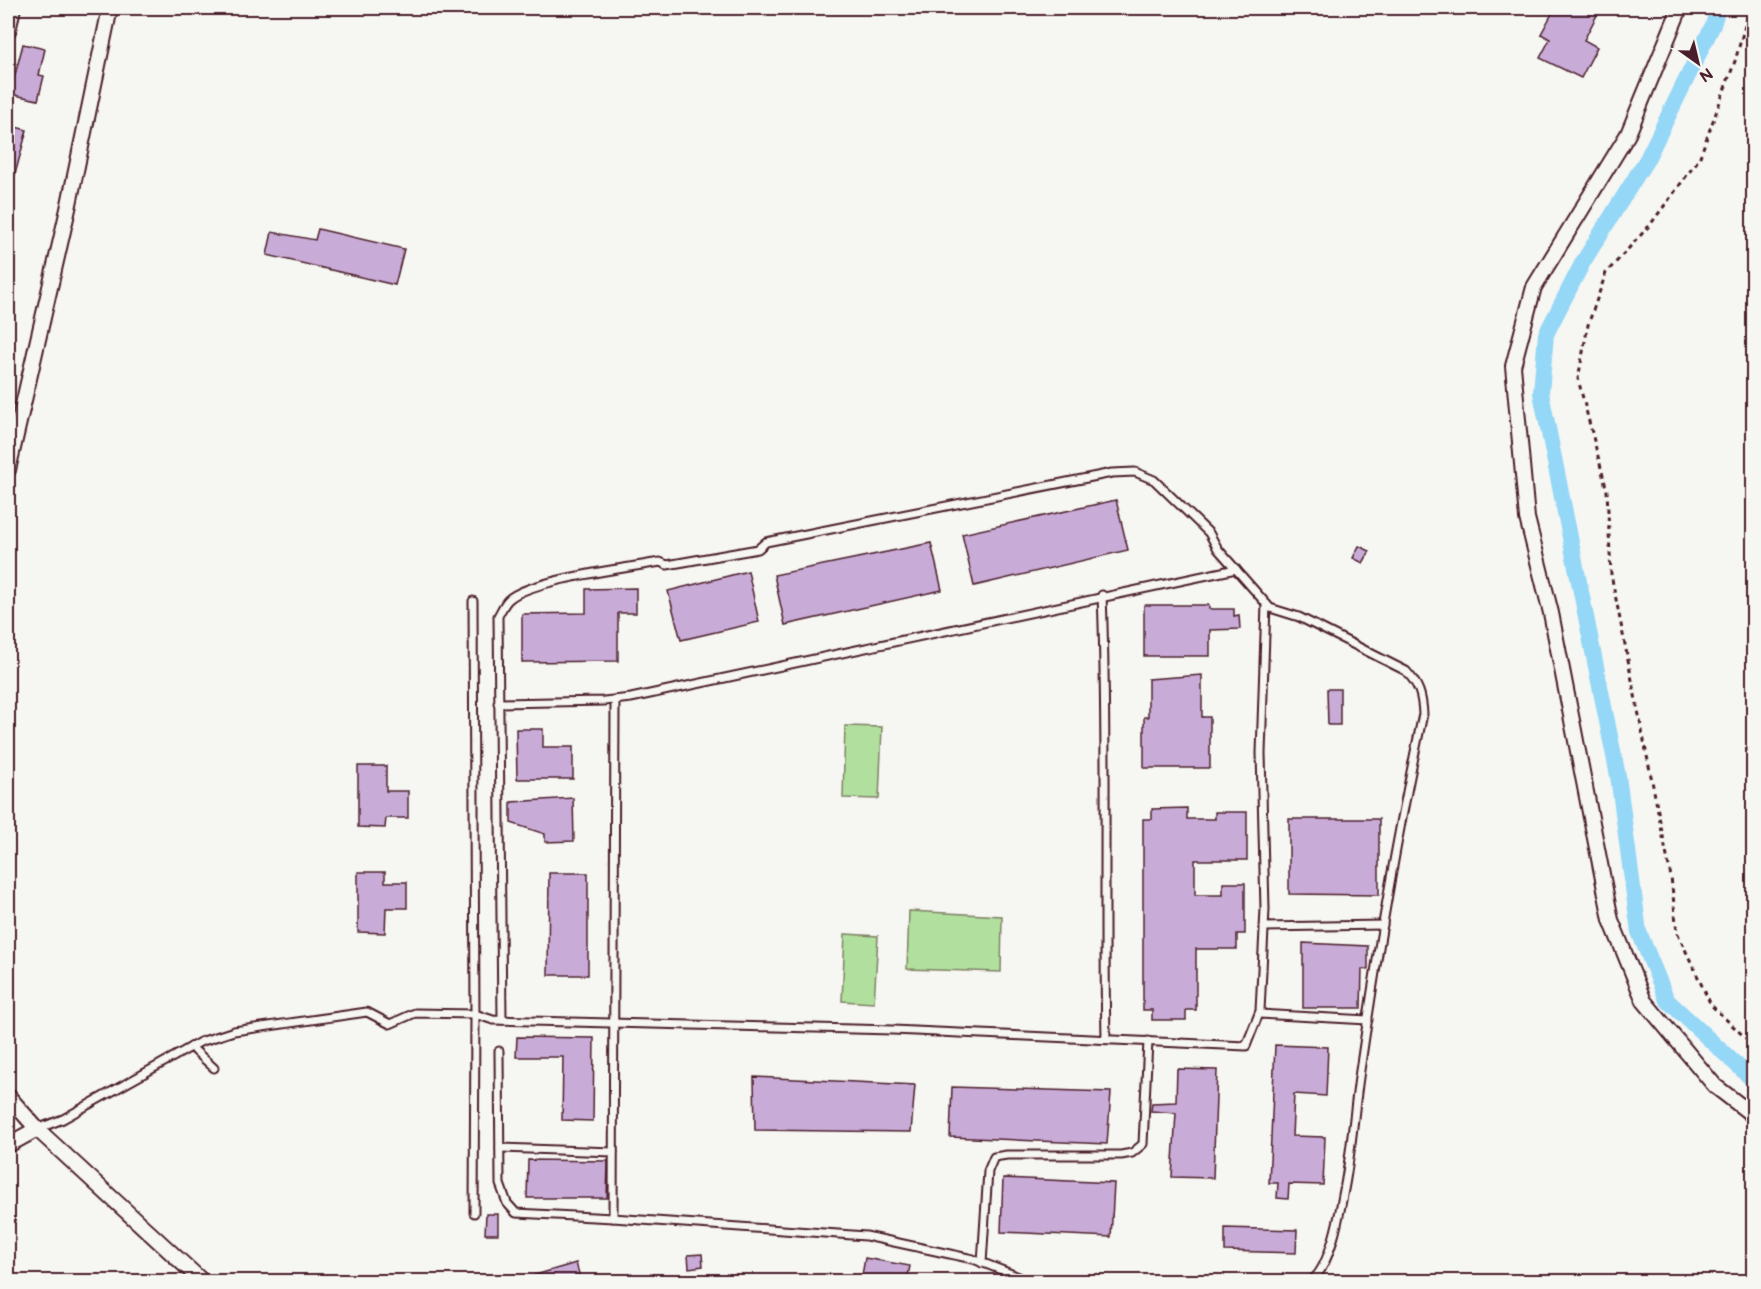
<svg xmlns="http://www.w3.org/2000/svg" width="1761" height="1289" font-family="'Balsamiq Sans',sans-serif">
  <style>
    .green { fill: #b1e09e; stroke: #7e8064; stroke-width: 1.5 }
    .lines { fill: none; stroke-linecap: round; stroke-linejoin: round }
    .canal { stroke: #94d7f6; stroke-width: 16 }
    .building { fill: #c9abd7; stroke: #4a1f2b; stroke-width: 1.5 }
    .service-casing { stroke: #4a1f2b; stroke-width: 11 }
    .minor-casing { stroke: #4a1f2b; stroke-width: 18 }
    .path { stroke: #4a1f2b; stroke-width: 3; stroke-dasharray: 4.5 4.5; stroke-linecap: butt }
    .service { stroke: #f6f6f2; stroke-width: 7 }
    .minor { stroke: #f6f6f2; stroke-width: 14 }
  </style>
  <rect width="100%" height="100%" fill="#f6f6f2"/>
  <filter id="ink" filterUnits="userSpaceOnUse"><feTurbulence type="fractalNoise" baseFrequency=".0167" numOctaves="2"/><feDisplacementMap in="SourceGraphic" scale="12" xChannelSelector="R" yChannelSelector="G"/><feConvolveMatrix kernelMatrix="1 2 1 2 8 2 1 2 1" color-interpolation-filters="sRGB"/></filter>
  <g filter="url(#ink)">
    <g class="green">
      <path d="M845 726 882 727 879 799 843 798Z"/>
      <path d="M909 911 1002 916 1001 972 907 969Z"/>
      <path d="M845 934 878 936 874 1003 842 1001Z"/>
    </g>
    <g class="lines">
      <path class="canal" d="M1718 8 1713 25 1647 159 1583 262 1546 334 1541 393 1618 776 1639 932 1667 1000 1754 1081"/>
    </g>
    <g class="building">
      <path d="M1555 8H1587L1598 13 1584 40 1597 47 1581 78 1540 58 1550 39 1541 34Z"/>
      <path d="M23 44 45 49 39 75 44 76 38 100 10 94Z"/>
      <path d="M8 125 27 130 11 189 8 188Z"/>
      <path d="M318 229 404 249 395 285 267 255 272 232 315 240Z"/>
      <path d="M1116 500 1128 550 974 586 962 534Z"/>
      <path d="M931 543 942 590 785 625 774 575Z"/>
      <path d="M1359 546 1370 551 1363 563 1353 558Z"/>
      <path d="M748 571 759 622 681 640 668 591Z"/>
      <path d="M636 588V613H618V661L522 662V614L586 613V589Z"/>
      <path d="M1144 605H1209V609H1234V616L1239 615 1240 629 1210 630V656H1144Z"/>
      <path d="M1202 675V717H1210V768H1144V717H1148V679Z"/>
      <path d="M1327 689H1340V725H1328Z"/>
      <path d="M516 729H543V747H573V779H517Z"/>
      <path d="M358 766H386V791H408V818H386L385 828 358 827Z"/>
      <path d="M573 798 574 841 545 842V834L511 823V802Z"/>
      <path d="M1187 808V819H1215V812H1247V860H1195V895H1223V883H1245V934H1237V949H1196V1010H1186V1020H1152V1010H1143V819H1152V809Z"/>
      <path d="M1289 819H1379V895L1289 894Z"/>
      <path d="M358 872H385V882H407V908H386L385 933 358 932Z"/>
      <path d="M549 873H588V975H548Z"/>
      <path d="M1303 943 1368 946V969H1362L1361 1008H1303Z"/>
      <path d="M517 1037 594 1038 593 1121 562 1120 563 1057H516Z"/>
      <path d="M1275 1045 1328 1047 1326 1096 1294 1094 1292 1136 1325 1137 1323 1185 1289 1184 1288 1199 1277 1198 1278 1183H1269Z"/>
      <path d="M1177 1069 1217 1070 1213 1178 1172 1177 1176 1113 1151 1111 1152 1103 1176 1102Z"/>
      <path d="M754 1077 915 1085 911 1132 755 1130Z"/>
      <path d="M952 1087 1111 1092 1107 1144 950 1137Z"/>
      <path d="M528 1160 608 1161 607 1198H527Z"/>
      <path d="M1003 1178 1114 1183 1111 1237 1001 1232Z"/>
      <path d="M486 1214H498V1234H485Z"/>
      <path d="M1225 1228 1297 1230 1296 1253 1225 1251Z"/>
      <path d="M702 1254 703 1266 689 1268 688 1255Z"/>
      <path d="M865 1258 910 1266 907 1281H861Z"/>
      <path d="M576 1263 581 1281H526L525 1278Z"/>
    </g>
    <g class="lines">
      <defs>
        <g id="service">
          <path d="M1102 595C1108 743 1103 891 1106 1039"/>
          <path d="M615 700 613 1218 866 1236 973 1259 1032 1282"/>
          <path d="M498 703 604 701 631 698 1236 569"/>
          <path d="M1264 927 1383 925"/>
          <path d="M1259 1014 1368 1020"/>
          <path d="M502 1020 498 616C501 611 504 604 508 600 528 580 628 568 660 562L667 565 758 549 766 542 1112 473 1135 472 1154 480 1209 533 1218 549 1270 608 1299 617 1406 671C1419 685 1422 695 1423 714 1398 830 1378 947 1361 1064 1354 1107 1352 1152 1343 1195 1339 1217 1329 1272 1309 1282"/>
          <path d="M191 1047 214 1068"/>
          <path d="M499 1051 500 1184 507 1203 516 1213 613 1218"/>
          <path d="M37 1129 63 1119 200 1042 234 1031 367 1012 390 1024 415 1013 475 1014 473 601"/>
          <path d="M500 1148 613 1152"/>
          <path d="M474 1213 475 1014 493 1020 893 1030 1246 1046 1260 1011 1265 909 1261 753 1266 604"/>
          <path d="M982 1263 988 1171 994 1157 1007 1155H1121L1132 1153 1143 1144 1148 1041"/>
        </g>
        <g id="minor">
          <path d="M1680 8 1628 134 1534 287 1513 366 1527 518 1551 613 1611 920 1644 1001 1715 1086 1754 1116"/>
          <path d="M8 31 13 8"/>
          <path d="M8 470 68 209 110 8"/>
          <path d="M8 1096 37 1129 203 1282"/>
          <path d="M8 1145 37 1129"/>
          <path d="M8 1279V1282"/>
        </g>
      </defs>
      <use href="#service" class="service-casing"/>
      <use href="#minor" class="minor-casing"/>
      <path class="path" d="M1750 8 1735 61 1699 159 1650 225 1606 273 1588 325 1578 379 1607 491 1611 574 1671 877 1677 932 1711 1005 1754 1046"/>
      <use href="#service" class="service"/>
      <use href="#minor" class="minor"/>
    </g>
  </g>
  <rect width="1761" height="1289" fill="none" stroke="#f6f6f2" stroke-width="30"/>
  <rect x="15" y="15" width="1731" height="1259" fill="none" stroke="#4a1f2b" stroke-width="2" filter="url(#ink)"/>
  <g transform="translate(1698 63) rotate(146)" stroke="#f6f6f2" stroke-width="4.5" paint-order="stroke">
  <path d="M0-4.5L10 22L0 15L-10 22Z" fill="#4a1f2b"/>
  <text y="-9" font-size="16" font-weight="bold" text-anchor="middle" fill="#4a1f2b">N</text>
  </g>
</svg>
